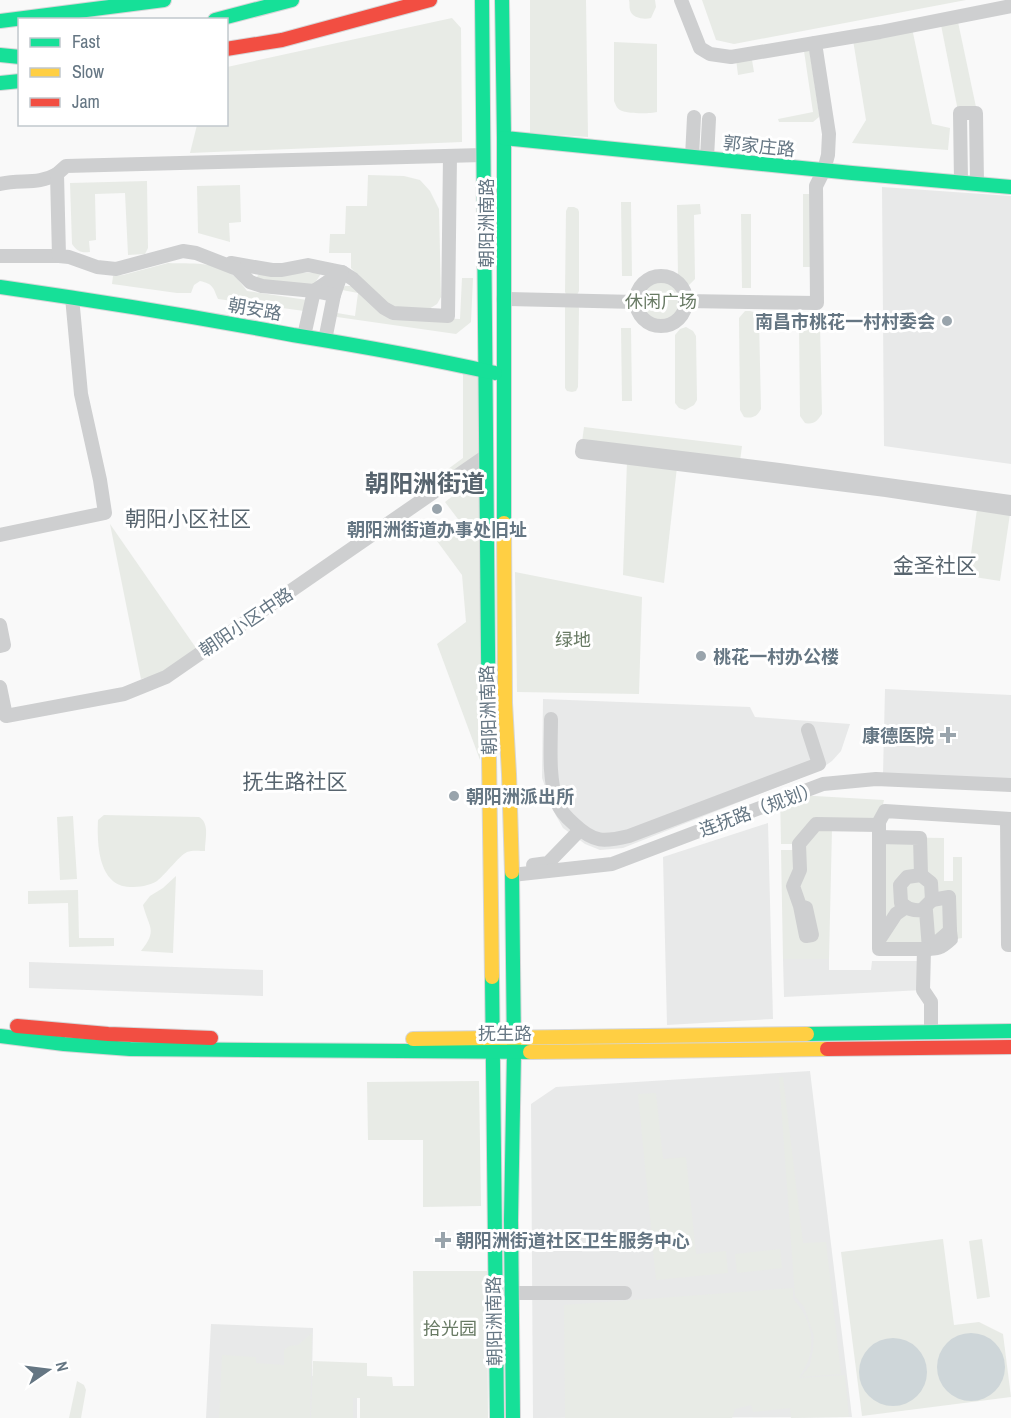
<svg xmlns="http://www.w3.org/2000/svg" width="1011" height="1418" font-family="'Archivo Narrow','Noto Sans SC',sans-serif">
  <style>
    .built { fill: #e8e9e9 }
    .green { fill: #e8ebe6 }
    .water { fill: #ced6d9 }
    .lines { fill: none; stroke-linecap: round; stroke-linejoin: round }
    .fast-casing { stroke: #d5d6d7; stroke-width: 16 }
    .slow-casing { stroke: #d5d6d7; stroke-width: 16 }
    .jam-casing { stroke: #d5d6d7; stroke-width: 16 }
    .street { stroke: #cecfd0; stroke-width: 14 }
    .fast { stroke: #16e098; stroke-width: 14 }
    .slow { stroke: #ffcf43; stroke-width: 14 }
    .jam { stroke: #f24e42; stroke-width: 14 }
    .poi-dot { fill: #99a4ac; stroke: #fff; stroke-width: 2 }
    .labels { text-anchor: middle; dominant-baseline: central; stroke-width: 6; stroke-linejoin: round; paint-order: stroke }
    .street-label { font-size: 18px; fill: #657683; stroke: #fff }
    .park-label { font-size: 18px; fill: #687a64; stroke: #fff }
    .poi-label { font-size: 18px; font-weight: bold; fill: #657683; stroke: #fff; text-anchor: start }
    .quarter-label { font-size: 21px; fill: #57646e; stroke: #fff }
    .district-label { font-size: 24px; font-weight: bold; fill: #57646e; stroke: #fff }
  </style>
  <rect width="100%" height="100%" fill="#f9f9f9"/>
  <g class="built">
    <path d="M882 187 1011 196V464L884 446Z"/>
    <path d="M885 689 1011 695V781L883 775Z"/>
    <path d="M543 699 750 707 755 717 850 724 841 751 832 761 818 771 623 848 600 850 585 844 563 828 554 812 542 778Z"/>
    <path d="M768 823 773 1019 667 1025 663 857Z"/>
    <path d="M783 959H829V970H871L872 961H924L923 990 784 997Z"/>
    <path d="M29 962 263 970V996L29 988Z"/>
    <path d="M810 1071 852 1417 533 1418 531 1104 556 1087Z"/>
    <path d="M211 1324 313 1328 312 1376 357 1377V1418H206Z"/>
  </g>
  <g class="green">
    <path d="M530 0H586L588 137 530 133Z"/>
    <path d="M629 0H655L656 7 651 18C644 20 632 18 630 10 629 7 630 3 629 0Z"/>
    <path d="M702 0H966L734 44 716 40Z"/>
    <path d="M452 18 461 28 462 142 190 153 197 125 226 124 227 67Z"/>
    <path d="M958 22 976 107 958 111 941 25Z"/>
    <path d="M912 28 932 124 950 128 948 150 852 143 866 120 853 40Z"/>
    <path d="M614 42 657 44V112C650 114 626 114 620 110 616 107 616 105 614 101Z"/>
    <path d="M809 47 819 114V117L813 122H779L778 119 813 112 804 51 752 60 754 72 738 75 736 59Z"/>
    <path d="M368 175 404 176 420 180 430 191 439 209 441 297 437 304 429 309 392 310 351 268V253H329L330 234H345L346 206H367Z"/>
    <path d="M147 181 148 248 145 254 128 255 125 193 95 194 96 240 89 241 90 252C80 253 77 251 72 244L70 183Z"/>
    <path d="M240 185 241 222 229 223 230 242 198 233 197 186Z"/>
    <rect x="803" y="194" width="10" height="73"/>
    <path d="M621 202H631L632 276H622Z"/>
    <path d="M700 204 701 214 694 215 695 279 689 285 680 282 678 278 677 205Z"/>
    <path d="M568 207H574L578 209 579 212V291L577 295 566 294 565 292 566 211Z"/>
    <path d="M741 214H751V288H742Z"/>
    <path d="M168 263C190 264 217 261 234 276 239 280 243 286 247 291L307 300 304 311 218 299C213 287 213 284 200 281L194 285 191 293H177L112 284 113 276 123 275Z"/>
    <path d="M322 272 313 286 256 279 258 275Z"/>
    <path d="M462 278H473L471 322 456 334 337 317V313L355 316 358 293 342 290 345 286H351L389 316 460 319Z"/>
    <circle cx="661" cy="301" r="20"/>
    <path d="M577 305 579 308 578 387 576 391 572 392 567 391 565 388V307Z"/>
    <path d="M745 311H750L757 313 759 320 761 409C757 416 753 419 744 417L740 410 739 318Z"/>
    <path d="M810 316 818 319 820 326 822 414C817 421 814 425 805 423L800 416 799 324 805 317Z"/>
    <path d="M686 327 693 331 696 336 697 400 694 405 685 410 679 408 675 403V335L680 329Z"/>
    <path d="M621 328H631L632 401H622Z"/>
    <path d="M463 374H480V760L437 644 466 622 462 575 437 541 461 523 445 502 458 492 444 472 463 458Z"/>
    <path d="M584 427 742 446 740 461 582 442Z"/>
    <path d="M627 461 677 467 664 583 623 575Z"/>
    <path d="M977 509 1010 514 1000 581 968 576Z"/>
    <path d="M110 524 196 648 165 673 141 679Z"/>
    <path d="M515 572 642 597 639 694 517 692Z"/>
    <path d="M780 794 884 800 879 822V837L944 838V881H953V857H962V938L929 944H880L873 830 832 829 829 959H783L781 850H799V844H781Z"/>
    <path d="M104 815 199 817C210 823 205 839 205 851 200 851 192 850 187 852 179 856 166 874 157 881 149 886 139 887 130 887 98 886 97 843 98 820Z"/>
    <path d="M73 816 77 879 60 880 57 817Z"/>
    <path d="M176 876 173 953 141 951C158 930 149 928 143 905L150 896 163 888Z"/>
    <path d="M78 890 79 938H114V946L69 947 68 903 28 904V891Z"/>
    <path d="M779 1077H783L803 1243 826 1242 841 1374 801 1377 810 1365 813 1350 814 1336 804 1307 795 1296Z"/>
    <path d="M479 1081 481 1206 423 1207V1140H368L367 1082Z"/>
    <path d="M656 1093 663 1159 686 1157 696 1254 726 1251 728 1273 656 1280 638 1094Z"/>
    <path d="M943 1239 954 1325 979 1322 1003 1334 1011 1397 862 1416 841 1252Z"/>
    <path d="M982 1239 990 1297 977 1299 969 1241Z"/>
    <path d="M780 1249 782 1268 737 1273 735 1254Z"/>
    <path d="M413 1271H487L488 1418H360V1398H353V1418H311L313 1361 367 1363V1376L392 1377 393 1386H414Z"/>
    <path d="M793 1288V1299C809 1315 816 1339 808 1361 806 1367 802 1372 799 1378L845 1375 849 1417 791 1418 790 1408 753 1412 751 1405 735 1409 732 1418H565L564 1305Z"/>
    <path d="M312 1333 310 1418H219L222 1355 256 1357V1363L284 1365V1350L289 1346 298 1345Z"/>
    <path d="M77 1381 84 1385 86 1390 81 1418H69Z"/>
  </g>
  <g class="water">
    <circle cx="971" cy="1367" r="34"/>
    <circle cx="893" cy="1372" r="34"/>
  </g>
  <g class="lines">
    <defs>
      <g id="fast">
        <path d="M482 0 489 757"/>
        <path d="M502 0 504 138V523"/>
        <path d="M215 20 292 0"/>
        <path d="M0 21 164 0"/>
        <path d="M0 55 20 57"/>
        <path d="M0 83 20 81"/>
        <path d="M504 138 852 173 1011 187"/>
        <path d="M0 287C98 301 196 317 293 335 361 346 428 358 495 373"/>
        <path d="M512 872 514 1051 511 1220 513 1418"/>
        <path d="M492 977 497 1418"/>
        <path d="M807 1034 1011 1031"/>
        <path d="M0 1036 64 1044 130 1049 530 1052"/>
      </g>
      <g id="slow">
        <path d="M504 523 505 703 509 774 512 872"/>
        <path d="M489 757 492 977"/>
        <path d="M413 1039 807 1034"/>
        <path d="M530 1052 827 1049"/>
      </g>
      <g id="jam">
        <path d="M226 49 282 40 430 0"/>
        <path d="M17 1026 108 1034 211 1038"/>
        <path d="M827 1049 1011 1047"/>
      </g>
    </defs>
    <use href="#fast" class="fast-casing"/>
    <use href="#slow" class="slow-casing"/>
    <use href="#jam" class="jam-casing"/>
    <g class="street">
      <path d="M681 0 700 48 710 54 731 57 880 32 1011 6"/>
      <path d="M692 157 694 117"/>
      <path d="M707 158 709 119"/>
      <path d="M961 182 960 113H976L977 184"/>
      <path d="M0 184C21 179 38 185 57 174"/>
      <path d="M0 256H59"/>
      <path d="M231 263 272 270H282L308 265 342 272 353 279 384 308 393 313 448 316 450 156"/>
      <circle cx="661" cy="301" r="25"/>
      <path d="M334 295 342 272 314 291 262 286 250 282 237 269 196 253 183 251 116 269 97 267 69 257 59 256 57 174 66 166 483 155"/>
      <path d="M503 299 636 302"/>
      <path d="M685 301 817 303 816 186 824 170 828 155 829 134 815 43"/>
      <path d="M304 336 314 291 334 295 325 340"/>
      <path d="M1011 502 779 470 583 446 582 452 886 490 1011 509"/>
      <path d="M0 535 105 513 100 480 81 394 72 297"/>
      <path d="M0 625 4 645 0 646"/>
      <path d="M0 687 6 716 124 694 166 677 486 456"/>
      <path d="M551 719C551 746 548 777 557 802 560 811 567 818 574 824 594 843 604 842 629 836L819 764 808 730"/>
      <path d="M1007 819 1008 945H1011"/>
      <path d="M879 837 920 838 921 875"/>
      <path d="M533 865 548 863 580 830"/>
      <path d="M512 875 612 864 823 784 876 779 1011 785"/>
      <path d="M932 900 949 897 950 931"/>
      <path d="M800 906 806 936 812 935 806 908 800 906 793 886 800 870 799 844 816 824 879 825"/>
      <path d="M906 907 901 903 900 885 907 877 921 875 931 883 932 900 922 910"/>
      <path d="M879 940 896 914 906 907C913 912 919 909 926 911L929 949"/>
      <path d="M924 949C938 949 940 949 951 939L950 931 929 949"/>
      <path d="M931 1032V1002L923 990 924 949H879V822L885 811 1011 819"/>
      <path d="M511 1293H625"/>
    </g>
    <use href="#fast" class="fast"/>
    <use href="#slow" class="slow"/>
    <use href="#jam" class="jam"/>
  </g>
  <g class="poi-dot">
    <circle cx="947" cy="321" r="6"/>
    <circle cx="437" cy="509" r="6"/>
    <circle cx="701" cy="656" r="6"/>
    <path d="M945 726h6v6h6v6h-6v6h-6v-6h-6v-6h6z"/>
    <circle cx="454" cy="796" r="6"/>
    <path d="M440 1231h6v6h6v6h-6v6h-6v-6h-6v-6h6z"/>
  </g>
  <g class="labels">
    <g class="street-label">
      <text transform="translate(759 146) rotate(6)">郭家庄路</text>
      <text transform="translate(486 223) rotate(-90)">朝阳洲南路</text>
      <text transform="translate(255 309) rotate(10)">朝安路</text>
      <text transform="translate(246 622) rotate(-34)">朝阳小区中路</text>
      <text transform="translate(488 710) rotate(-92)">朝阳洲南路</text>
      <text transform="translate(759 809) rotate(-20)">连抚路（规划）</text>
      <text x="505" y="1033">抚生路</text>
      <text transform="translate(494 1321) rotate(-91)">朝阳洲南路</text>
    </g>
    <g class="park-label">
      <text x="661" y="301">休闲广场</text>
      <text x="573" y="639">绿地</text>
      <text x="450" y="1328">拾光园</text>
    </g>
    <g class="poi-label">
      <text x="935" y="321" text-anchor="end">南昌市桃花一村村委会</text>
      <text x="437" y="529" text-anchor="middle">朝阳洲街道办事处旧址</text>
      <text x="713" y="656">桃花一村办公楼</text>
      <text x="934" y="735" text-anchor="end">康德医院</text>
      <text x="466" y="796">朝阳洲派出所</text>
      <text x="456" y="1240">朝阳洲街道社区卫生服务中心</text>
    </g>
    <g class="quarter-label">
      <text x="188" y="518">朝阳小区社区</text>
      <text x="935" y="565">金圣社区</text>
      <text x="295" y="781">抚生路社区</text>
    </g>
    <g class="district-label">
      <text x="425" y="483">朝阳洲街道</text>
    </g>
  </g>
  <rect x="18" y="18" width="210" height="108" fill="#ffffff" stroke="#c1c8cd" stroke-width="1.5"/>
  <rect x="30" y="38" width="30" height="9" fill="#16e098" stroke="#c1c8cd" stroke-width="1.5"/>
  <text x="72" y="48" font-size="18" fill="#657683">Fast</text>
  <rect x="30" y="68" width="30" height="9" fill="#ffcf43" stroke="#c1c8cd" stroke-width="1.5"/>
  <text x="72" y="78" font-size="18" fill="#657683">Slow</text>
  <rect x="30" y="98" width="30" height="9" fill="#f24e42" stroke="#c1c8cd" stroke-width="1.5"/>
  <text x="72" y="108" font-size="18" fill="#657683">Jam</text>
  <g transform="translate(48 1370) rotate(76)" stroke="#ffffff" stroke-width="4.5" paint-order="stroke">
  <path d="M0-4.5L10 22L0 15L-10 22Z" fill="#657683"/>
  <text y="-9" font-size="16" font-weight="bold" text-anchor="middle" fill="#657683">N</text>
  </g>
</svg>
